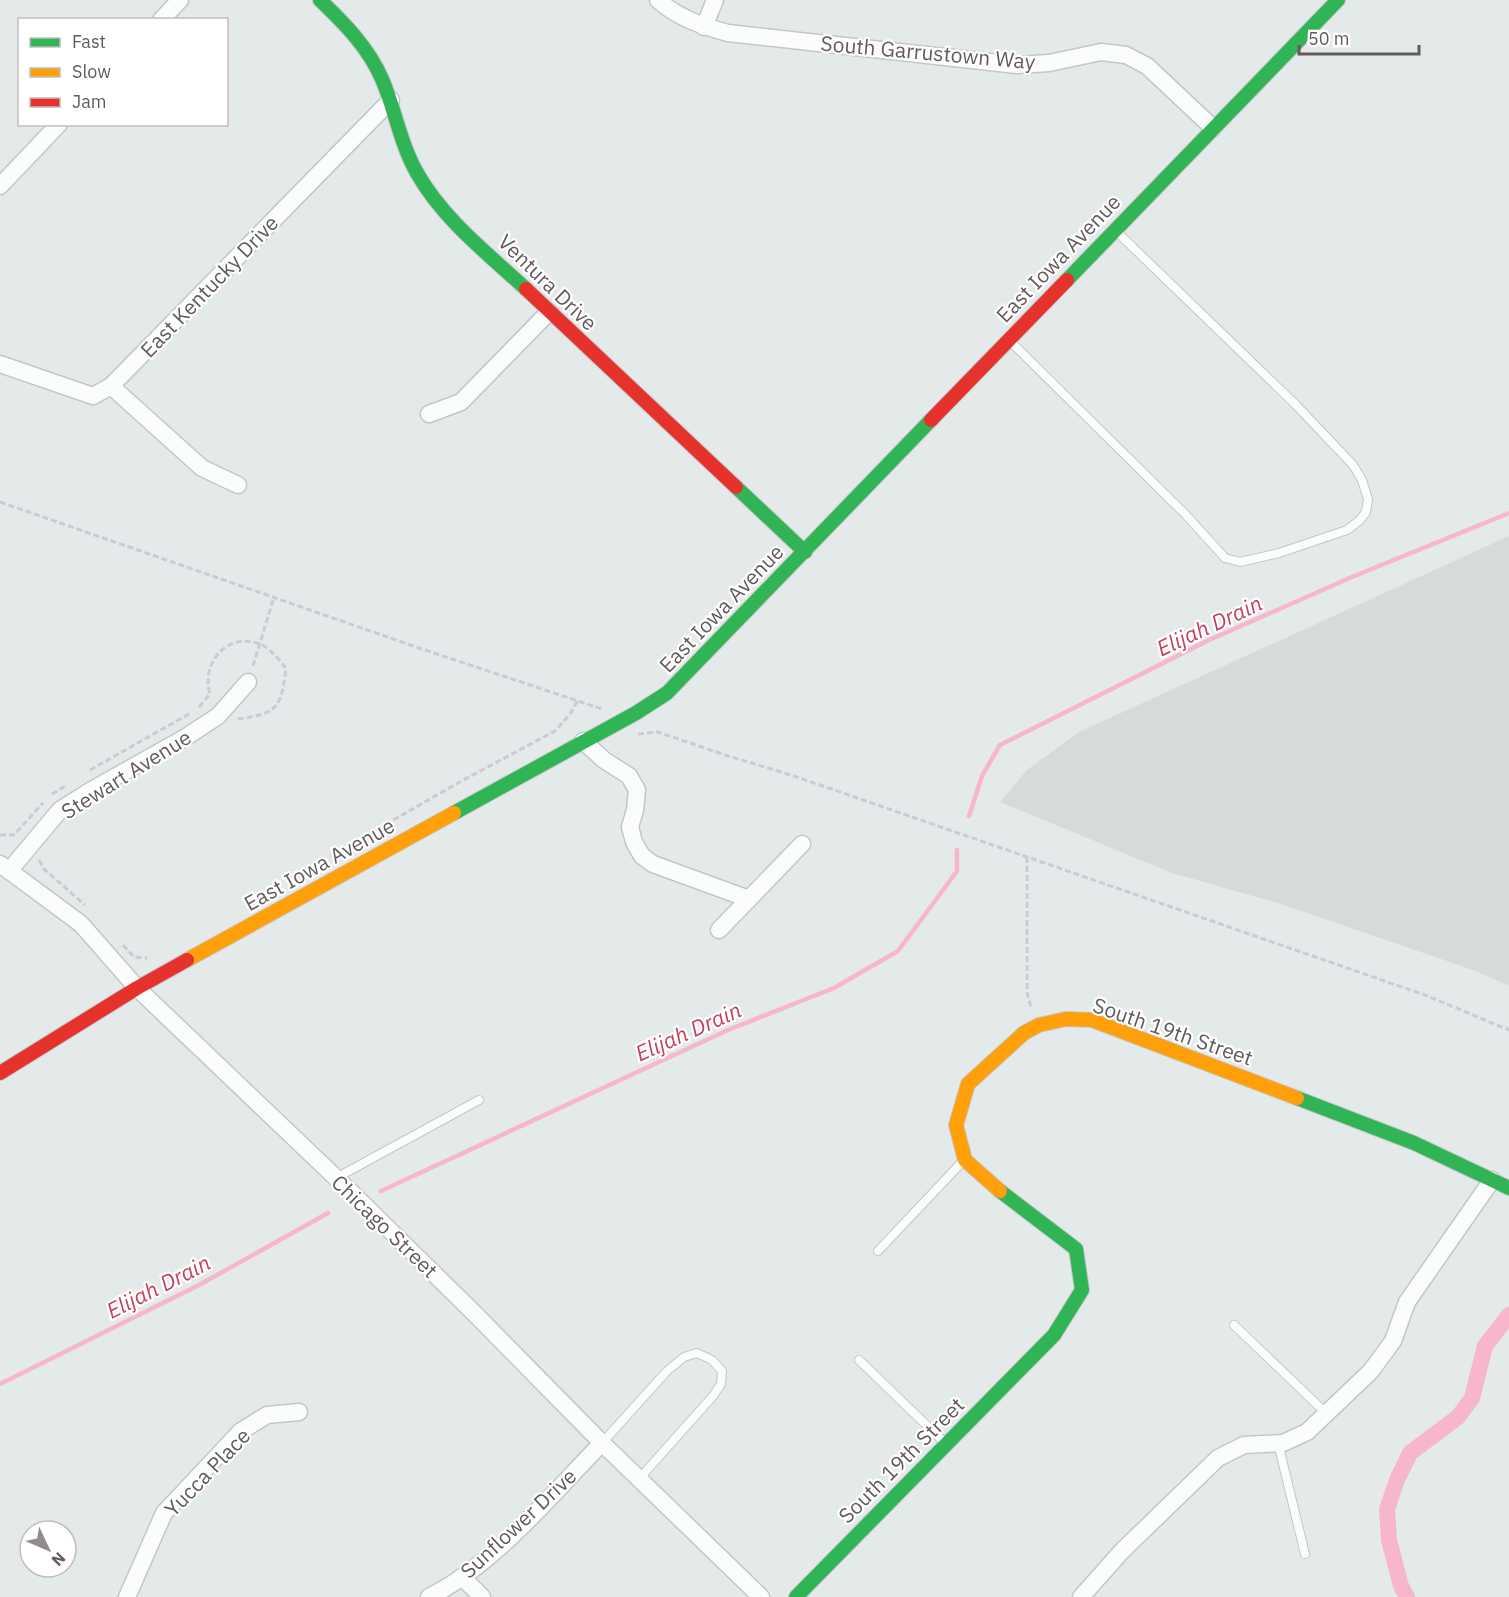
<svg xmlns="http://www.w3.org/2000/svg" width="1509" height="1597" font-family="'IBM Plex Sans',sans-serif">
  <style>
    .industrial { fill: #d5dbdb }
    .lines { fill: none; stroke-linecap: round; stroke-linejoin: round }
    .stream { stroke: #f7b6ca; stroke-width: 4.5 }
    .canal { stroke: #f7b6ca; stroke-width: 16 }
    .lane-casing { stroke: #c5c6c7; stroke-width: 10 }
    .street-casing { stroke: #c5c6c7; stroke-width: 19 }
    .fast-casing { stroke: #c6c7c7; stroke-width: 16 }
    .slow-casing { stroke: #c6c7c7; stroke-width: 16 }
    .jam-casing { stroke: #c6c7c7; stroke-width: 16 }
    .path { stroke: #cecad0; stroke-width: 3; stroke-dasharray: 6 3; stroke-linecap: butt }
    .lane { stroke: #fbfcfc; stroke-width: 8 }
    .street { stroke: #fbfcfc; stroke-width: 16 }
    .fast { stroke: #30b455; stroke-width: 14 }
    .slow { stroke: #ff9f0a; stroke-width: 14 }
    .jam { stroke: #e5322d; stroke-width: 14 }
    .labels { text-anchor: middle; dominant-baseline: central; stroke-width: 4.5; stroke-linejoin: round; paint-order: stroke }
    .street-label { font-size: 21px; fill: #635a5c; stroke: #fff }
    .water-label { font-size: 22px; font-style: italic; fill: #c5405f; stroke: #fff }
  </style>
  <rect width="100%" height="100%" fill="#e4eaea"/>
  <path class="industrial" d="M1509 536V986L1473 970 1281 904 1172 873 1000 802 1027 770 1079 732Z"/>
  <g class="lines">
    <g class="stream">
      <path d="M969 816 982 776 1000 745 1209 640 1352 577 1509 513"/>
      <path d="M381 1191 728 1030 834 988 898 951 957 871V850"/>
      <path d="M0 1384 201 1284 328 1213"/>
    </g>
    <path class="canal" d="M1407 1597 1401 1586 1389 1540 1387 1509 1397 1480 1410 1453 1458 1417 1472 1398 1485 1346 1509 1315"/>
    <defs>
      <g id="lane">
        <path d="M1010 341 1186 515 1225 558 1240 562 1279 553 1347 530 1360 520 1366 512 1368 499 1362 480 1353 465 1296 405 1117 232"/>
        <path d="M336 1178 479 1100"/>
        <path d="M878 1251 964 1160"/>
        <path d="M1234 1325 1327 1414"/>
        <path d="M859 1360 946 1444"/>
        <path d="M602 1443 667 1371 684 1357 697 1353 712 1360 722 1371 721 1384 713 1396 639 1479"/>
        <path d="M1278 1443 1305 1554"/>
      </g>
      <g id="street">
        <path d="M658 0C678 18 702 26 728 33L1017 65 1049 63 1101 52 1126 55 1147 66 1213 128"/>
        <path d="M161 20 180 0"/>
        <path d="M704 27 715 0"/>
        <path d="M0 186 59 124"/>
        <path d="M0 364 93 396 111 386 391 100"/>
        <path d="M111 386 202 468 238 485"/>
        <path d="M429 414 461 402 549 312"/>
        <path d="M583 741 604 760 629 776 637 790 635 810 630 827 634 842 642 856 653 864 749 899"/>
        <path d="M0 864 81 924 137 988 354 1195 473 1312 602 1443 761 1597"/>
        <path d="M9 871 60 810 90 791 186 737 218 716 248 682"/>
        <path d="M719 930 802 844"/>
        <path d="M462 1577 482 1597"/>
        <path d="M127 1597 164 1513 241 1431 267 1415 299 1412"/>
        <path d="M429 1597C494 1565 552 1494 602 1443"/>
        <path d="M1081 1597 1122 1551 1218 1458 1244 1445 1283 1443 1307 1432 1371 1371 1393 1341 1407 1302 1492 1180"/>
      </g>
      <g id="fast">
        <path d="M320 0C344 23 368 47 382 79 395 109 400 143 417 173 443 219 487 253 526 289"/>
        <path d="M1067 280 1338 0"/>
        <path d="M736 487 805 552"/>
        <path d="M454 813 636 713 667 693 931 420"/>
        <path d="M1297 1098 1414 1143 1509 1188"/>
        <path d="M796 1597 1054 1335 1082 1290 1076 1249 1000 1191"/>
      </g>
      <g id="slow">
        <path d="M187 960 454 813"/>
        <path d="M1000 1191 965 1160 956 1125 968 1084 1024 1033 1039 1025 1066 1019 1092 1020 1297 1098"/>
      </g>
      <g id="jam">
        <path d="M526 289 736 487"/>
        <path d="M931 420 1067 280"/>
        <path d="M0 1073 137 988 187 960"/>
      </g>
    </defs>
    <use href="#lane" class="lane-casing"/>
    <use href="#street" class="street-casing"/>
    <use href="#fast" class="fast-casing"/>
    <use href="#slow" class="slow-casing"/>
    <use href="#jam" class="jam-casing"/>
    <g class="path">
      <path d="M0 502 422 649 602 709"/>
      <path d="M253 666 274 597"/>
      <path d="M199 707 210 694C201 665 225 633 257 643 269 646 278 659 286 668 281 708 278 714 237 719"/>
      <path d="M638 734 658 732 725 755 791 775 1425 995 1509 1030"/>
      <path d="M90 770 189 714"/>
      <path d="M52 794 67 785"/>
      <path d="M0 835H14L43 803"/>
      <path d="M331 856 456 784 555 731 570 714 578 700"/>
      <path d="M1027 857V993L1031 1007"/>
      <path d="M39 860 44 869 85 905"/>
      <path d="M123 945 134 957 147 958"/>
    </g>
    <use href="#lane" class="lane"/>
    <use href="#street" class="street"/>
    <use href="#fast" class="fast"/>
    <use href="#slow" class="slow"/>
    <use href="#jam" class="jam"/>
  </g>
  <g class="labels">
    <g class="street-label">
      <text transform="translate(928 52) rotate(5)">South Garrustown Way</text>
      <text transform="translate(1058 258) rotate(-46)">East Iowa Avenue</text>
      <text transform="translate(548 282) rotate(44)">Ventura Drive</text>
      <text transform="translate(209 286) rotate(-46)">East Kentucky Drive</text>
      <text transform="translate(721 608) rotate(-46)">East Iowa Avenue</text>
      <text transform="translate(126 774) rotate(-32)">Stewart Avenue</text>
      <text transform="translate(319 864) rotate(-29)">East Iowa Avenue</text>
      <text transform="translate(1173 1031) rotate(19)">South 19th Street</text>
      <text transform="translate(385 1226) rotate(44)">Chicago Street</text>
      <text transform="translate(901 1460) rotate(-45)">South 19th Street</text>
      <text transform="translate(207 1472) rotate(-46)">Yucca Place</text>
      <text transform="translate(518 1523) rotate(-43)">Sunflower Drive</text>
    </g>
    <g class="water-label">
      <text transform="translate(1209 625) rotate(-25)">Elijah Drain</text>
      <text transform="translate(688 1031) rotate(-24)">Elijah Drain</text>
      <text transform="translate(158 1286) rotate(-27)">Elijah Drain</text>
    </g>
  </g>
  <rect x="18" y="18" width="210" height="108" fill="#ffffff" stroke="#c1bdbe" stroke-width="1.5"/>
  <rect x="30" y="38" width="30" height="9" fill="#30b455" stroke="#c1bdbe" stroke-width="1.5"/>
  <text x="72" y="48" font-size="18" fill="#635a5c">Fast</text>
  <rect x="30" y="68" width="30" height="9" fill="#ff9f0a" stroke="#c1bdbe" stroke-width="1.5"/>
  <text x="72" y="78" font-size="18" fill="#635a5c">Slow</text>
  <rect x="30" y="98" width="30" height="9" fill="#e5322d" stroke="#c1bdbe" stroke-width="1.5"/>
  <text x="72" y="108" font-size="18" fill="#635a5c">Jam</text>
  <g transform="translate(48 1549) rotate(134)"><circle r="28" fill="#ffffff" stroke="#c1bdbe" stroke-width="1.5"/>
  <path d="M0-4.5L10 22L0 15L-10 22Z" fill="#908c8e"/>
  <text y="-9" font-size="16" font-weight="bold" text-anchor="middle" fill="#635a5c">N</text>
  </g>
  <path d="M1299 45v9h120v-9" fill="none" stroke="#635a5c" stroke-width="3"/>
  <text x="1308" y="45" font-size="18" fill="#635a5c" stroke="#ffffff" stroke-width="4.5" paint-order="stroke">50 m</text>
</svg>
